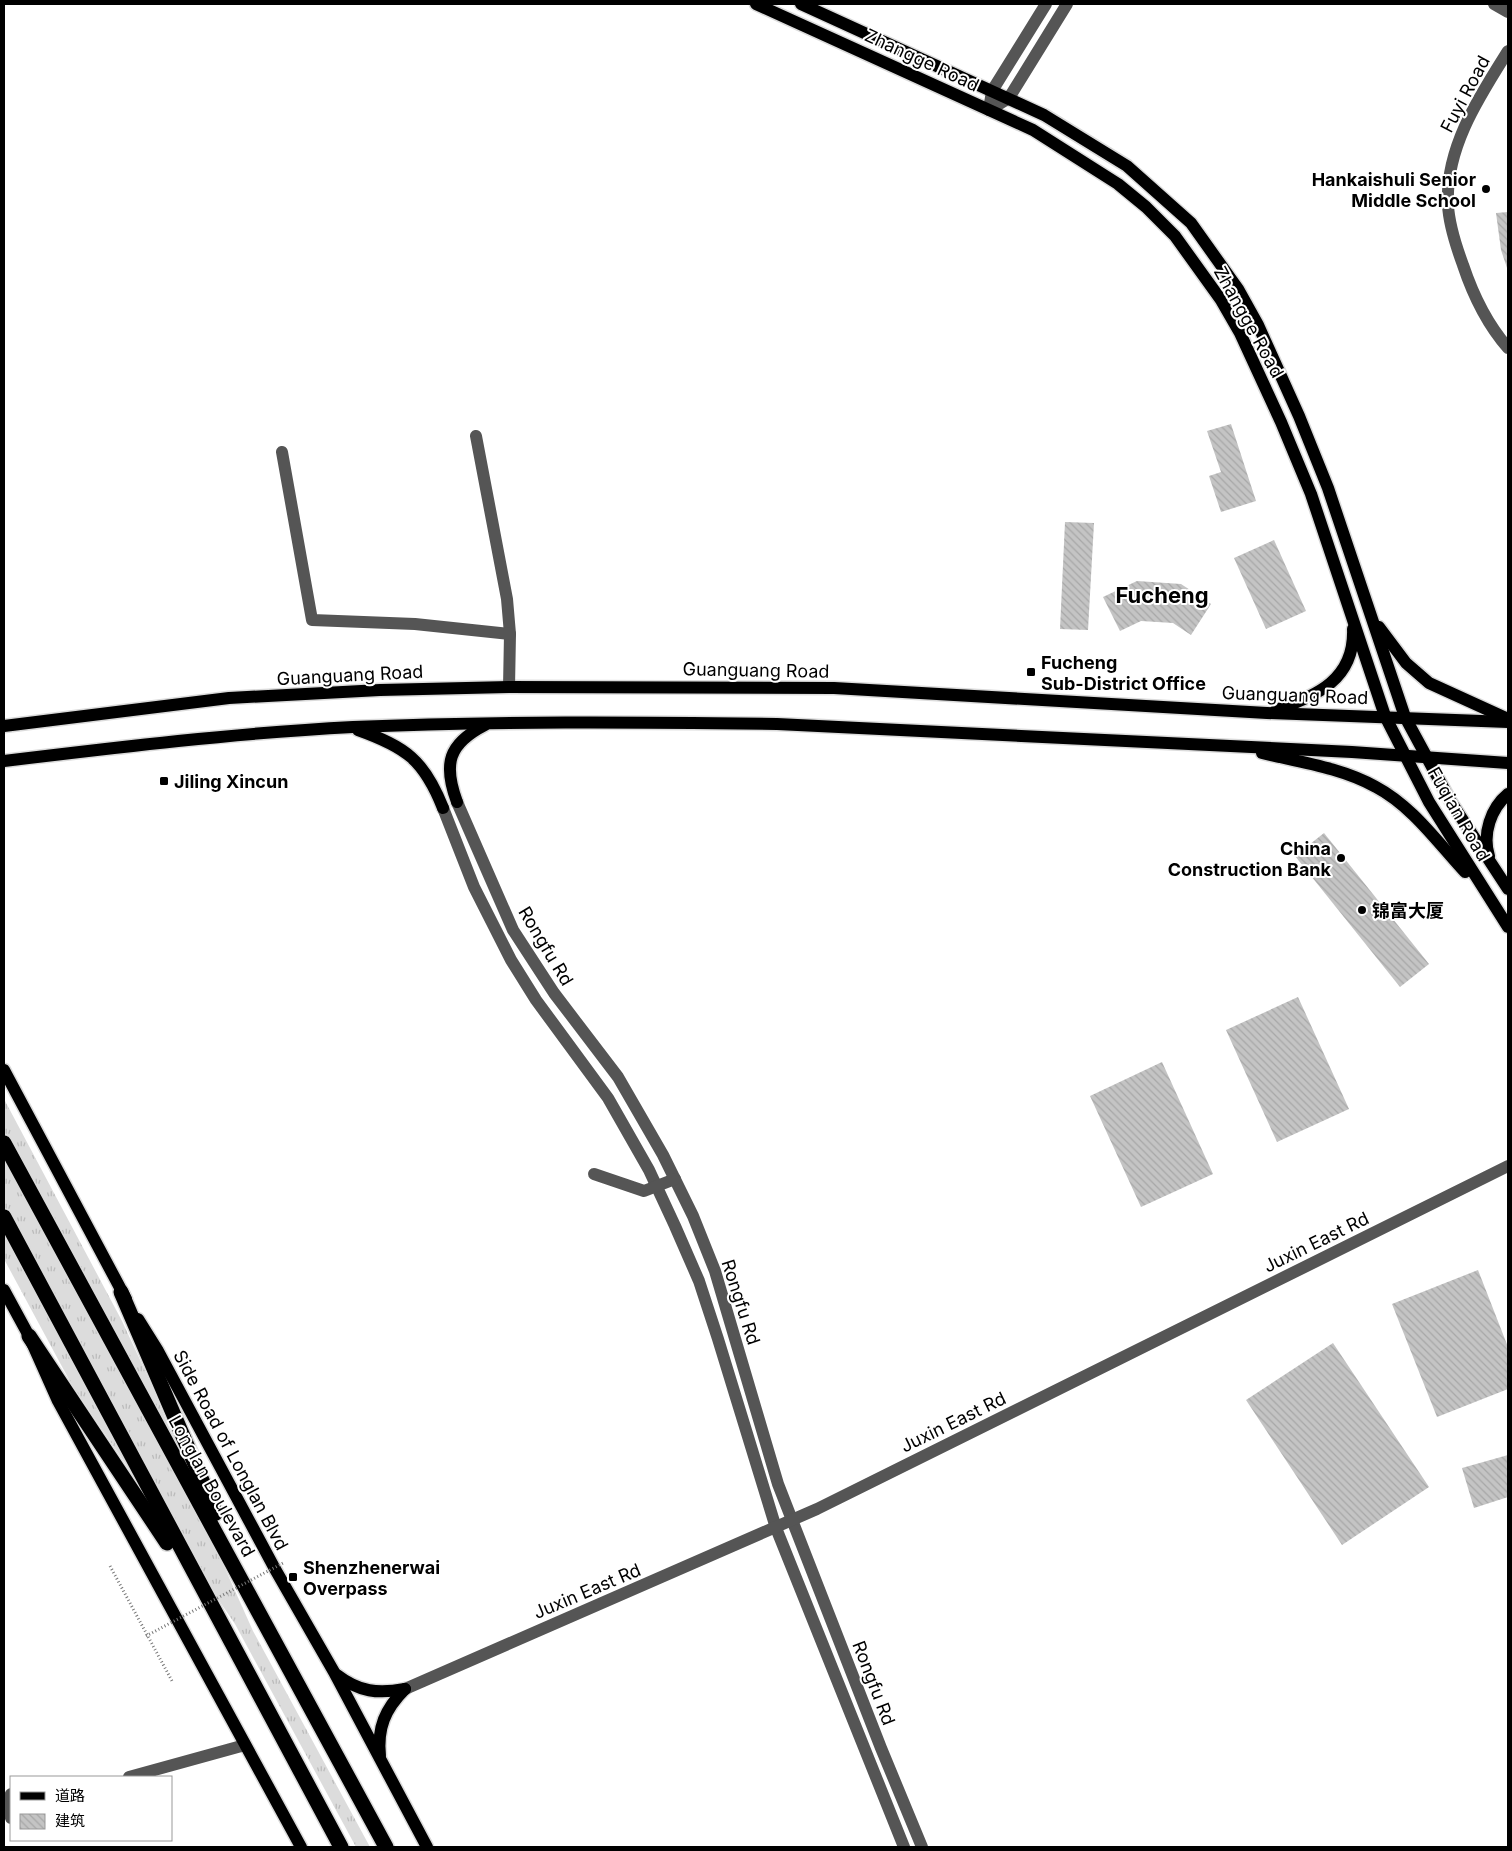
<svg xmlns="http://www.w3.org/2000/svg" width="1512" height="1851" font-family="Inter,'Noto Sans SC',sans-serif">
  <style>
    .grass { fill: url(#grass-tufts) }
    .building { fill: url(#building-back-hatch) }
    .lines { fill: none; stroke-linecap: round; stroke-linejoin: round }
    .major-casing { stroke: #dbdbdb; stroke-width: 15 }
    .highway-casing { stroke: #dbdbdb; stroke-width: 18 }
    .path { stroke: #777; stroke-width: 3; stroke-dasharray: 1 2.5; stroke-linecap: butt }
    .minor { stroke: #555; stroke-width: 12 }
    .major { stroke: #000; stroke-width: 12 }
    .highway { stroke: #000; stroke-width: 15 }
    .path-bridge { stroke: #777; stroke-width: 3; stroke-dasharray: 1 2.5; stroke-linecap: butt }
    .poi-dot { fill: #000; stroke: #fff; stroke-width: 2 }
    .labels { text-anchor: middle; dominant-baseline: central; stroke-width: 4; stroke-linejoin: round; paint-order: stroke }
    .street-label { font-size: 18px; fill: #000; stroke: #fff }
    .poi-label { font-size: 18px; font-weight: bold; fill: #000; stroke: #fff; text-anchor: start }
    .district-label { font-size: 22px; font-weight: bold; fill: #000; stroke: #fff }
  </style>
  <defs>
    <pattern id="grass-tufts" width="24" height="20" patternUnits="userSpaceOnUse" patternTransform="scale(1.25)"><rect width="24" height="20" fill="#dcdcdc"/><path d="M3 7l-1-3M5 7V3M7 7l1-3M15 17l-1-3M17 17v-4M19 17l1-3" fill="none" stroke="#bbb"/></pattern>
    <pattern id="building-back-hatch" width="6" height="6" patternUnits="userSpaceOnUse" patternTransform="scale(1.25)"><rect width="6" height="6" fill="#c4c4c4"/><path d="M-1 5l2 2M0 0l6 6M5-1l2 2" fill="none" stroke="#a7a7a7"/></pattern>
  </defs>
  <rect width="100%" height="100%" fill="#fff"/>
  <path class="grass" d="M4 1099 122 1321 155 1392 223 1564 253 1631 370 1847H356L235 1624 73 1387 4 1259Z"/>
  <g class="building">
    <path d="M1508 212V271L1501 250 1496 213Z"/>
    <path d="M1231 424 1256 501 1221 512 1209 476 1221 472 1207 431Z"/>
    <path d="M1065 522 1094 523 1088 630 1060 629Z"/>
    <path d="M1274 540 1306 611 1266 629 1234 558Z"/>
    <path d="M1137 581 1181 584 1211 604 1191 635 1173 623 1141 621 1120 631 1103 597Z"/>
    <path d="M1324 833 1429 964 1400 987 1295 856Z"/>
    <path d="M1298 997 1349 1109 1277 1142 1226 1030Z"/>
    <path d="M1162 1062 1213 1174 1141 1207 1090 1096Z"/>
    <path d="M1478 1270 1508 1347V1389L1437 1417 1392 1304Z"/>
    <path d="M1333 1343 1429 1487 1342 1545 1246 1400Z"/>
    <path d="M1508 1455V1497L1474 1508 1462 1468Z"/>
  </g>
  <g class="lines">
    <defs>
      <g id="major">
        <path d="M756 4 1033 130 1118 184 1146 207 1175 236 1221 300 1240 333 1281 422 1311 494 1385 716 1429 802 1508 927"/>
        <path d="M801 4 1044 115 1127 166 1191 223 1238 289 1258 325 1299 416 1328 488 1405 717 1451 802 1508 889"/>
        <path d="M1379 627 1406 663 1429 683 1508 719"/>
        <path d="M1276 710C1317 696 1355 679 1353 629"/>
        <path d="M4 726 229 698 380 690 509 687 834 688 1267 713 1508 722"/>
        <path d="M358 730C406 747 424 760 443 808"/>
        <path d="M1262 753C1300 762 1342 768 1376 787 1412 806 1438 843 1465 872"/>
        <path d="M4 761C120 747 236 733 353 727 494 721 636 722 777 724L1352 752 1508 763"/>
        <path d="M457 802C443 764 448 744 485 725"/>
        <path d="M1489 856C1482 834 1491 808 1508 794"/>
        <path d="M4 1070 126 1299"/>
        <path d="M4 1290 29 1336 58 1401 301 1847"/>
        <path d="M138 1319 158 1351 275 1569 334 1672 427 1847"/>
        <path d="M337 1675C359 1692 378 1694 405 1689"/>
        <path d="M380 1756C377 1728 385 1709 405 1689"/>
      </g>
      <g id="highway">
        <path d="M4 1143 386 1847"/>
        <path d="M4 1217 341 1847"/>
        <path d="M121 1292 216 1513"/>
        <path d="M29 1336 167 1543"/>
      </g>
    </defs>
    <use href="#major" class="major-casing"/>
    <use href="#highway" class="highway-casing"/>
    <path class="path" d="M110 1566 172 1681"/>
    <g class="minor">
      <path d="M1494 4 1508 12"/>
      <path d="M1508 51C1479 97 1445 148 1448 205 1449 225 1456 246 1463 265 1473 295 1487 324 1508 348"/>
      <path d="M989 110 1009 98 1067 4"/>
      <path d="M989 110 992 91 1046 4"/>
      <path d="M476 436 507 599 510 634 509 687"/>
      <path d="M282 452 312 620 415 624 510 634"/>
      <path d="M457 802 513 930 554 993 618 1077 663 1155 693 1216 715 1271 778 1484 881 1748 922 1847"/>
      <path d="M443 808 474 887 511 960 536 1000 608 1098 649 1170 675 1226 699 1281 718 1339 776 1528 904 1847"/>
      <path d="M594 1174 644 1191 675 1179"/>
      <path d="M405 1689 817 1509 1508 1166"/>
      <path d="M129 1777 245 1745"/>
      <path d="M11 1794 7 1803 11 1818"/>
    </g>
    <use href="#major" class="major"/>
    <use href="#highway" class="highway"/>
    <path class="path-bridge" d="M146 1636 285 1562"/>
  </g>
  <g class="poi-dot">
    <circle cx="1486" cy="189" r="5"/>
    <rect x="1026" y="667" width="10" height="10" rx="2.5"/>
    <rect x="159" y="776" width="10" height="10" rx="2.5"/>
    <circle cx="1341" cy="858" r="5"/>
    <circle cx="1362" cy="910" r="5"/>
    <rect x="288" y="1572" width="10" height="10" rx="2.5"/>
  </g>
  <g class="labels">
    <g class="street-label">
      <text transform="translate(922 60) rotate(25)">Zhangge Road</text>
      <text transform="translate(1465 94) rotate(-62)">Fuyi Road</text>
      <text transform="translate(1249 322) rotate(61)">Zhangge Road</text>
      <text transform="translate(756 670) rotate(1)">Guanguang Road</text>
      <text transform="translate(350 675) rotate(-3)">Guanguang Road</text>
      <text transform="translate(1295 695) rotate(2)">Guanguang Road</text>
      <text transform="translate(1459 814) rotate(60)">Fuqian Road</text>
      <text transform="translate(546 946) rotate(59)">Rongfu Rd</text>
      <text transform="translate(1316 1242) rotate(-26)">Juxin East Rd</text>
      <text transform="translate(741 1302) rotate(72)">Rongfu Rd</text>
      <text transform="translate(953 1422) rotate(-26)">Juxin East Rd</text>
      <text transform="translate(231 1450) rotate(62)">Side Road of Longlan Blvd</text>
      <text transform="translate(212 1486) rotate(61)">Longlan Boulevard</text>
      <text transform="translate(587 1591) rotate(-23)">Juxin East Rd</text>
      <text transform="translate(874 1683) rotate(69)">Rongfu Rd</text>
    </g>
    <g class="poi-label">
      <text x="1476" y="179" text-anchor="end">Hankaishuli Senior<tspan x="1476" dy="21">Middle School</tspan></text>
      <text x="1041" y="662">Fucheng<tspan x="1041" dy="21">Sub-District Office</tspan></text>
      <text x="174" y="781">Jiling Xincun</text>
      <text x="1331" y="848" text-anchor="end">China<tspan x="1331" dy="21">Construction Bank</tspan></text>
      <text x="1372" y="910">锦富大厦</text>
      <text x="303" y="1567">Shenzhenerwai<tspan x="303" dy="21">Overpass</tspan></text>
    </g>
    <g class="district-label">
      <text x="1162" y="595">Fucheng</text>
    </g>
  </g>
  <rect width="1512" height="1851" fill="none" stroke="#000000" stroke-width="10"/>
  <rect x="10" y="1776" width="162" height="65" fill="#ffffff" stroke="#999999"/>
  <rect x="20" y="1792" width="25" height="8" fill="#000000" stroke="#999999"/>
  <text x="55" y="1801" font-size="15" fill="#000000">道路</text>
  <rect x="20" y="1814" width="25" height="15" fill="url(#building-back-hatch)" stroke="#999999"/>
  <text x="55" y="1826" font-size="15" fill="#000000">建筑</text>
</svg>
